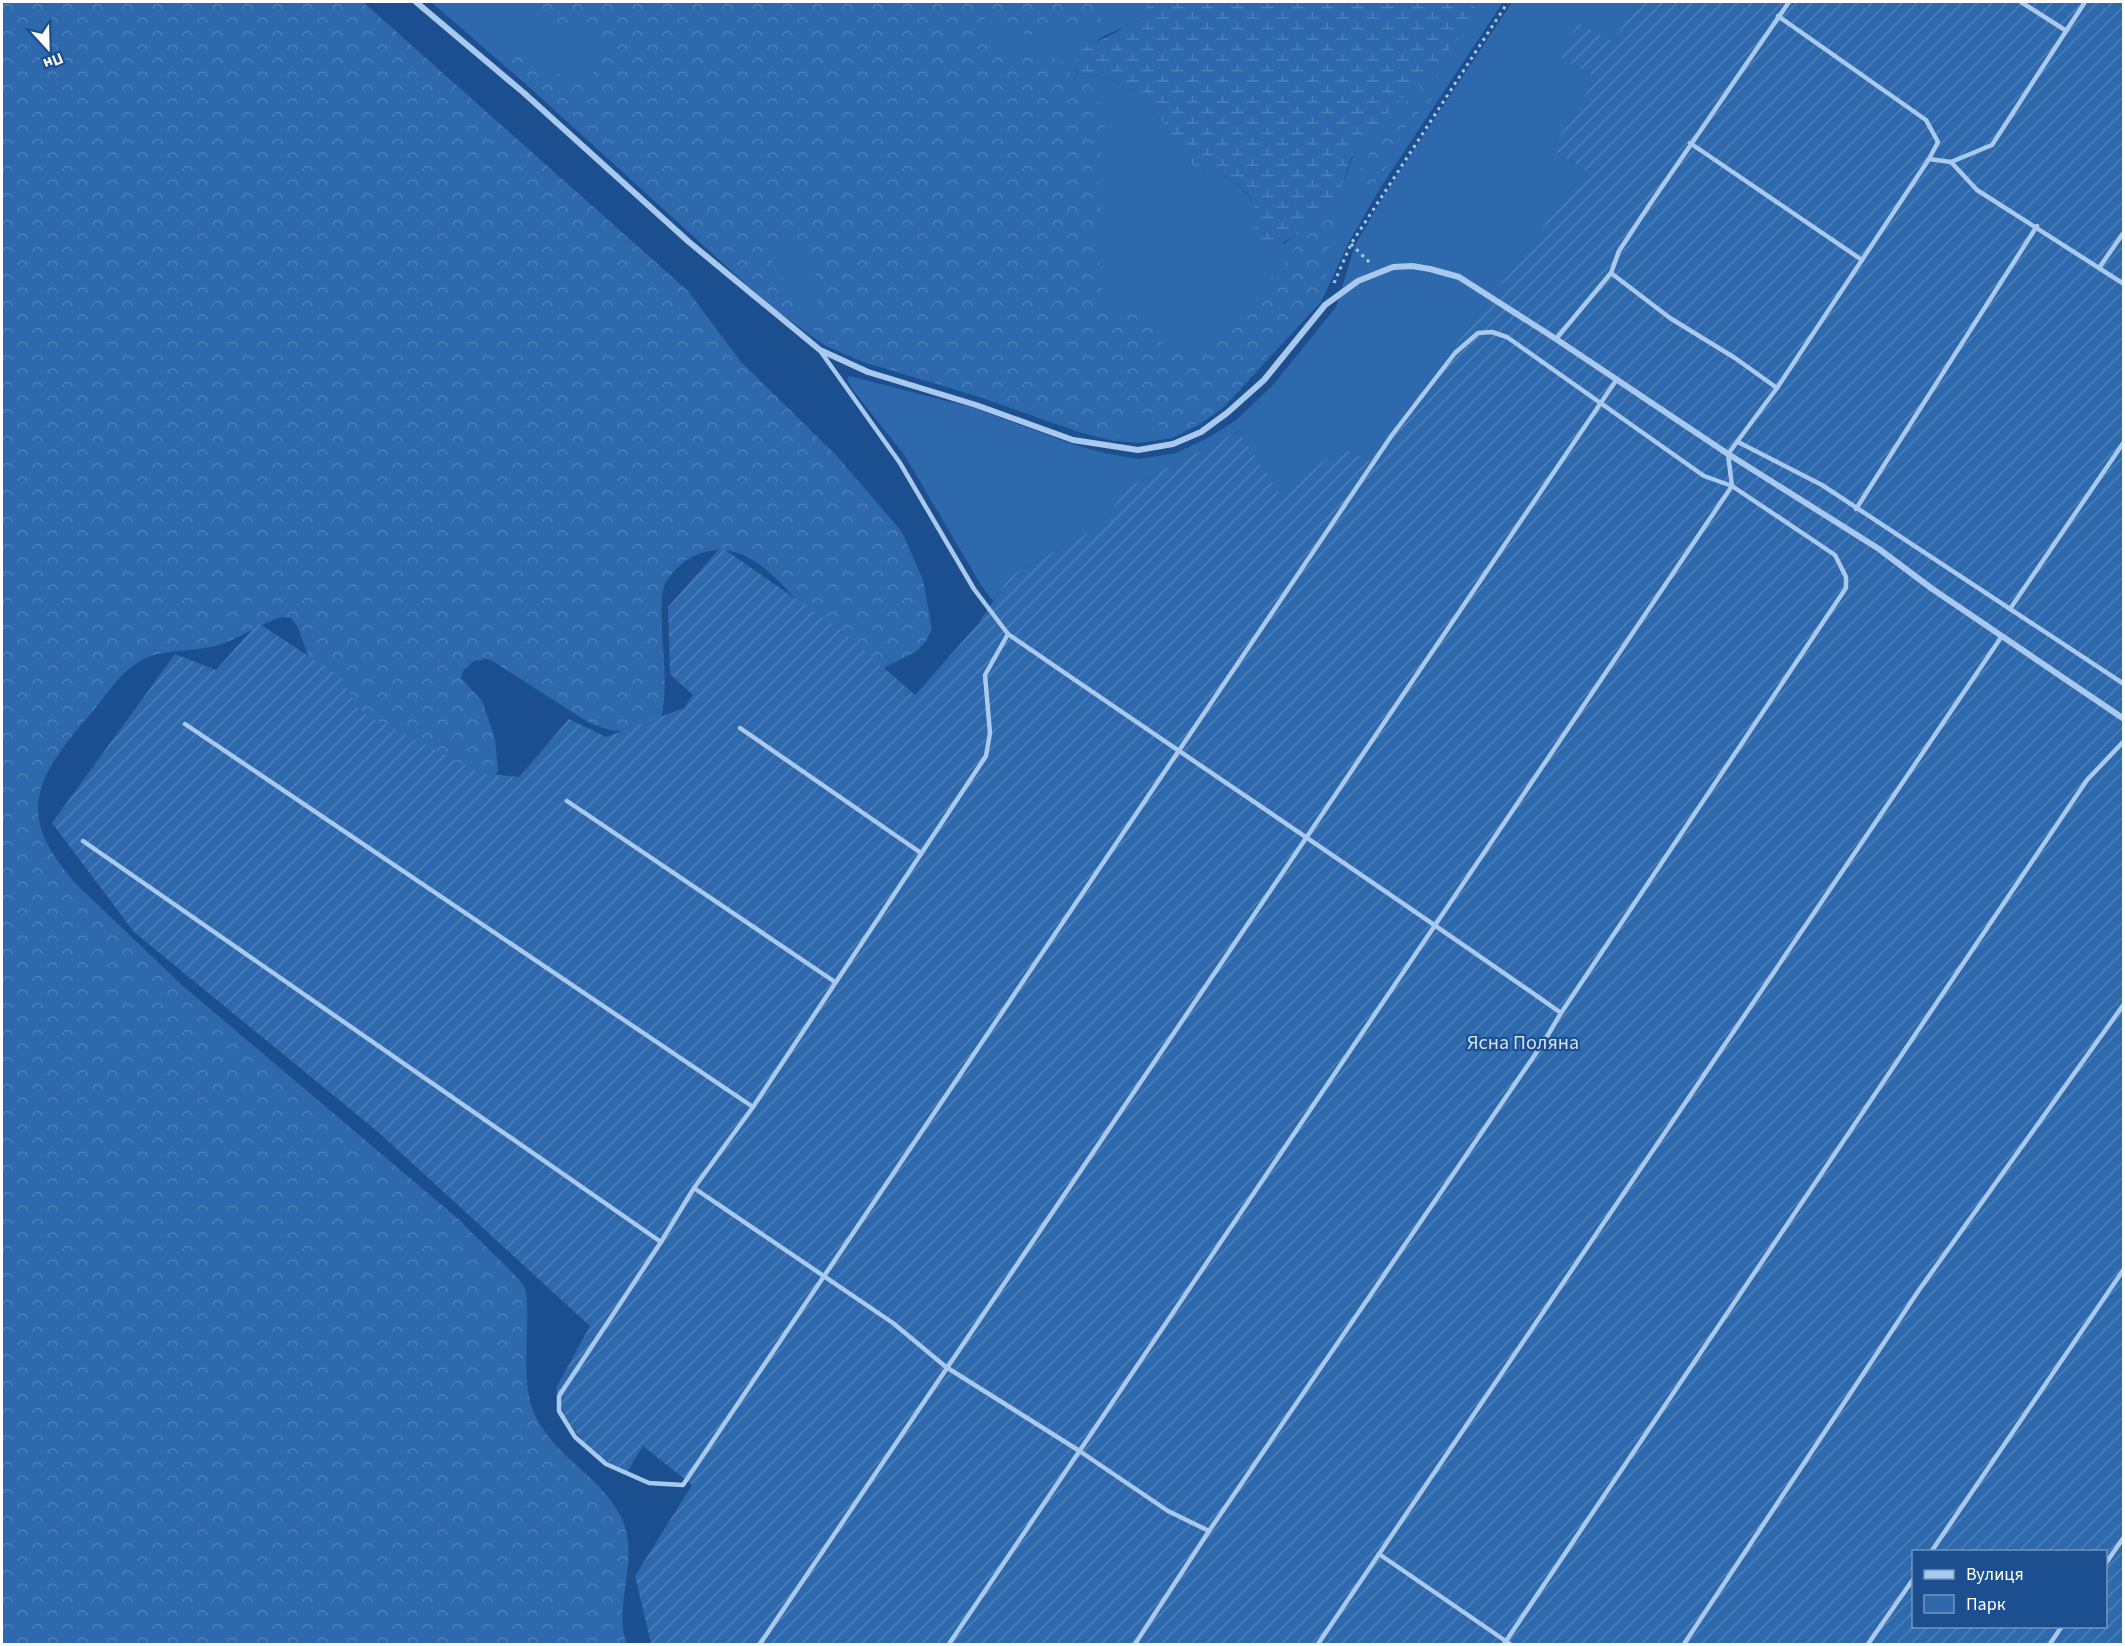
<svg xmlns="http://www.w3.org/2000/svg" width="2125" height="1646" font-family="'Source Sans 3',sans-serif">
  <style>
    .green { fill: #2e69ad }
    .forest { fill: url(#forest-crowns) }
    .wetland { fill: url(#wetland-marsh) }
    .garden { fill: url(#garden-furrows); fill-rule: evenodd }
    .lines { fill: none; stroke-linecap: round; stroke-linejoin: round }
    .path { stroke: #a9c9ee; stroke-width: 3; stroke-dasharray: 3 4.5; stroke-linecap: butt }
    .service { stroke: #a9c9ee; stroke-width: 4.5 }
    .minor { stroke: #a9c9ee; stroke-width: 6 }
    .labels { text-anchor: middle; dominant-baseline: central; stroke-width: 4.5; stroke-linejoin: round; paint-order: stroke }
    .park-label { font-size: 20px; fill: #cfe3fa; stroke: #1b4f8f }
  </style>
  <defs>
    <pattern id="forest-crowns" width="20" height="18" patternUnits="userSpaceOnUse" patternTransform="scale(1.5)"><rect width="20" height="18" fill="#2e69ad"/><path d="M2 6a3 3 0 1 1 6 0M12 15a3 3 0 1 1 6 0" fill="none" stroke="#4d80b9"/></pattern>
    <pattern id="wetland-marsh" width="20" height="14" patternUnits="userSpaceOnUse" patternTransform="scale(1.5)"><rect width="20" height="14" fill="#2e69ad"/><path d="M1 5h8M5 5V1M11 12h8M15 12V8" fill="none" stroke="#4d80b9"/></pattern>
    <pattern id="garden-furrows" width="10" height="10" patternUnits="userSpaceOnUse" patternTransform="scale(1.5)"><rect width="10" height="10" fill="#2e69ad"/><path d="M-1 1l2-2M0 10L10 0M9 11l2-2" fill="none" stroke="#4d80b9"/></pattern>
  </defs>
  <rect width="100%" height="100%" fill="#1b4f8f"/>
  <g class="green">
    <path d="M431 2H1148C1150 24 1111 29 1097 41 1088 48 1081 58 1074 66L1077 74 1104 76 1132 89 1162 121 1191 164 1228 178 1247 194 1254 203 1255 212 1284 244C1303 230 1326 213 1338 193 1345 182 1347 171 1352 159 1356 149 1366 138 1373 130 1407 88 1458 53 1477 2H1503L1381 187 1349 242 1321 302 1224 407 1199 425 1172 438 1139 443 1113 441 1079 432 979 397 863 362 824 345 771 307 529 87Z"/>
    <path d="M1512 2H1640L1612 42 1557 55 1596 78 1551 150 1585 170 1370 461 1343 448 1279 493 1239 431 1127 488 1100 526 1010 576 993 601 981 585 905 456 852 389 847 379 849 376 974 408 1072 444 1108 454 1139 459 1176 453 1206 439 1235 421 1272 386 1336 307 1355 245 1387 191Z"/>
  </g>
  <g class="forest">
    <path d="M2 2H363L688 291 741 362 837 456 902 532 923 580 932 629 926 641 917 651 882 669C863 656 839 644 822 628 789 596 752 532 696 555 684 560 669 574 664 587 660 599 662 615 662 628 663 658 668 689 661 719 629 733 621 736 588 722L494 662 487 659 474 661 463 671 461 678 482 701 495 738 498 771 493 778 391 754 312 666 297 626 291 618 282 617C259 624 239 639 215 646 193 652 165 649 144 659 123 669 107 694 93 711 35 778 12 814 79 887L183 986 456 1217 519 1279 525 1288 527 1300C529 1333 521 1385 534 1413 553 1458 610 1480 625 1527 637 1567 613 1609 627 1644H2Z"/>
    <path d="M538 2H1107L1099 23 1088 25 1069 22 1039 36 1013 31 988 17 976 23C974 56 1022 55 1044 56 1051 57 1059 61 1066 64L1070 74 1088 83 1095 92 1105 124 1104 146 1099 160 1098 173 1101 217 1093 239V252L1103 270 1101 293 1104 304 1120 314 1143 315C1154 326 1159 343 1172 350 1180 354 1190 357 1198 354 1230 344 1284 256 1312 228 1319 221 1327 212 1338 212L1342 229 1325 254 1326 281 1323 290 1230 399 1204 420 1174 435 1161 431C1158 409 1141 410 1125 420L1124 432 1117 437C1083 433 1054 417 1022 407 981 394 839 362 816 334 809 326 816 318 817 309 819 295 816 272 812 259 803 229 774 232 772 263L794 292 796 304 790 312 783 313 673 213 575 117 517 75 511 65 512 57 516 53C539 57 556 74 576 85 599 77 605 53 593 33L550 24 542 15Z"/>
    <path d="M1436 75 1441 77 1442 81 1431 100 1396 137 1383 176 1371 185 1358 186 1355 182 1356 174 1367 161 1372 139 1426 80Z"/>
  </g>
  <path class="wetland" d="M1148 2H1477C1458 55 1410 86 1375 128 1367 137 1358 147 1352 157 1346 169 1345 183 1337 195 1324 214 1277 264 1255 237L1254 203 1247 193 1228 178 1191 164 1162 121 1132 89 1104 76 1078 74 1074 66 1080 50C1096 41 1149 21 1148 2Z"/>
  <path class="garden" d="M1640 2H2123V1644H651L635 1576 692 1485 643 1446 626 1474 588 1448 564 1416 556 1388 590 1326 378 1132 134 932 52 823 175 654 216 670 258 623 341 677 360 712 481 773 519 777 569 719 606 737 684 708 693 695 670 674 668 607 721 547 842 631 915 695 978 624 1010 576 1100 526 1127 488 1239 431 1279 492 1343 448 1370 461 1585 170 1551 150 1596 78 1557 55 1579 24 1612 41ZM1914 1552H2106V1626H1914Z"/>
  <g class="lines">
    <g class="path">
      <path d="M1351 244 1370 263"/>
      <path d="M1334 283 1351 244 1508 2"/>
    </g>
    <g class="service">
      <path d="M2021 2 2065 30"/>
      <path d="M1778 16 1926 120 1938 142 1929 159"/>
      <path d="M1690 143 1862 260"/>
      <path d="M1951 162 1977 190 2124 284"/>
      <path d="M2099 268 2124 232"/>
      <path d="M1611 273 1670 318 1735 358 1777 388"/>
      <path d="M1556 339 1611 273 1619 251 1648 207 1789 2"/>
      <path d="M821 352 900 463 974 589 1008 634"/>
      <path d="M1738 442 1822 485 2124 684"/>
      <path d="M1856 509 2037 226"/>
      <path d="M2010 609 2124 442"/>
      <path d="M185 724 753 1107"/>
      <path d="M740 728 921 853"/>
      <path d="M567 801 835 982"/>
      <path d="M83 841 661 1242"/>
      <path d="M694 1188 893 1323 946 1367 1078 1450 1168 1511 1209 1531"/>
      <path d="M1931 1552 2124 1269"/>
      <path d="M1379 1554 1510 1644"/>
      <path d="M2106 1563 2124 1537"/>
      <path d="M760 1644 1617 379"/>
      <path d="M949 1644 1732 486 1728 454 1777 388 1929 159 1951 162 1992 145 2085 2"/>
      <path d="M1135 1644 1209 1531 1545 1040 1561 1013 1846 588V577L1835 555 1732 486 1704 476 1507 337 1492 332 1478 333 1455 353 1392 435 683 1485 649 1483 606 1464 575 1437 559 1411V1396L661 1242 694 1188 753 1107 986 756 990 733 985 675 1008 634C1192 761 1378 884 1561 1013"/>
      <path d="M1318 1644 2002 636"/>
      <path d="M1504 1644 2087 780 2124 741"/>
      <path d="M1684 1644 1919 1290 2124 1004"/>
      <path d="M1868 1644 1914 1578"/>
      <path d="M2050 1644 2062 1626"/>
    </g>
    <path class="minor" d="M416 2 524 93 689 242 820 350 868 372 976 405 1073 440 1138 450 1173 444 1201 432 1227 413 1264 380 1325 305 1358 281 1393 267 1412 266 1430 269 1459 277 1556 339 1728 454 1879 549 1931 588 2124 719"/>
  </g>
  <g class="labels">
    <g class="park-label">
      <text x="1523" y="1043">Ясна Поляна</text>
    </g>
  </g>
  <rect width="2125" height="1646" fill="none" stroke="#ffffff" stroke-width="6"/>
  <rect x="1912" y="1550" width="195" height="78" fill="#1b4f8f" stroke="#7695bc" stroke-width="1.5"/>
  <rect x="1924" y="1570" width="30" height="9" fill="#a9c9ee" stroke="#7695bc" stroke-width="1.5"/>
  <text x="1966" y="1580" font-size="18" fill="#ffffff">Вулиця</text>
  <rect x="1924" y="1595" width="30" height="18" fill="#2e69ad" stroke="#7695bc" stroke-width="1.5"/>
  <text x="1966" y="1610" font-size="18" fill="#ffffff">Парк</text>
  <g transform="translate(48 48) rotate(158)" stroke="#1b4f8f" stroke-width="4.5" paint-order="stroke">
  <path d="M0-4.5L10 22L0 15L-10 22Z" fill="#ffffff"/>
  <text y="-9" font-size="16" font-weight="bold" text-anchor="middle" fill="#ffffff">Пн</text>
  </g>
</svg>
